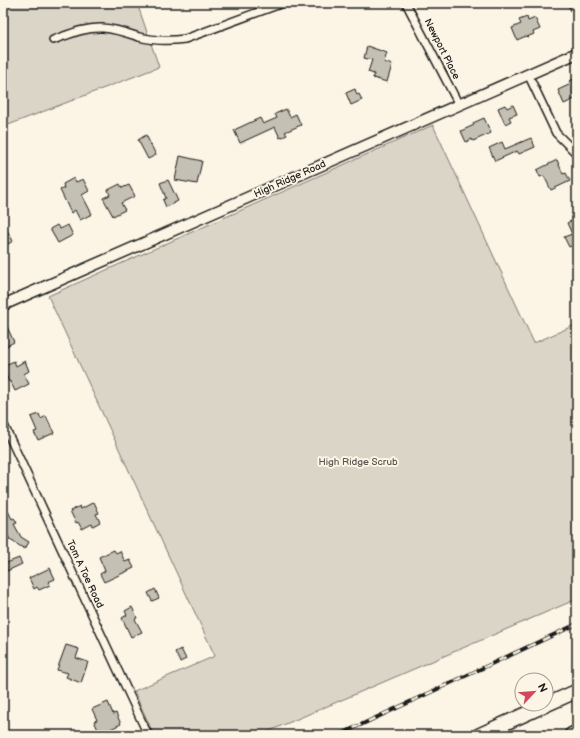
<svg xmlns="http://www.w3.org/2000/svg" width="580" height="738" font-family="'Balsamiq Sans',sans-serif">
  <style>
    .green { fill: #dbd5c8; stroke: #7c7872 }
    .building { fill: #c4c0b3; stroke: #1c1c1c }
    .lines { fill: none; stroke-linecap: round; stroke-linejoin: round }
    .street-casing { stroke: #1c1c1c; stroke-width: 10 }
    .secondary-casing { stroke: #1c1c1c; stroke-width: 13 }
    .highway-casing { stroke: #1c1c1c; stroke-width: 16 }
    .street { stroke: #fcf5e5; stroke-width: 7 }
    .secondary { stroke: #fcf5e5; stroke-width: 10 }
    .highway { stroke: #fcf5e5; stroke-width: 13 }
    .rail-casing { stroke: #1c1c1c; stroke-width: 4 }
    .rail { stroke: #fcf5e5; stroke-width: 2.5; stroke-dasharray: 8; stroke-linecap: butt }
    .labels { text-anchor: middle; dominant-baseline: central; stroke-width: 4; stroke-linejoin: round; paint-order: stroke }
    .street-label { font-size: 10px; fill: #1c1c1c; stroke: #fcf5e5 }
    .park-label { font-size: 10px; fill: #555450; stroke: #fcf5e5 }
  </style>
  <rect width="100%" height="100%" fill="#fcf5e5"/>
  <filter id="ink" filterUnits="userSpaceOnUse"><feTurbulence type="fractalNoise" baseFrequency=".025" numOctaves="2"/><feDisplacementMap in="SourceGraphic" scale="8" xChannelSelector="R" yChannelSelector="G"/><feConvolveMatrix kernelMatrix="1 2 1 2 8 2 1 2 1" color-interpolation-filters="sRGB"/></filter>
  <g filter="url(#ink)">
    <g class="green">
      <path d="M3 3H137L159 67 3 127Z"/>
      <path d="M433 125 534 343 577 324V599L260 735H154L134 691 215 656 48 296Z"/>
    </g>
    <g class="building">
      <path d="M567 3H575L577 10 572 13Z"/>
      <path d="M527 17 528 21 535 18 540 29 533 32 534 34 527 37 526 36 517 40 512 28 521 24 519 20Z"/>
      <path d="M367 46 387 53 384 62 392 65 387 82 373 78 374 74 368 72 372 60 364 58Z"/>
      <path d="M577 78V98L564 104 558 90 571 84 569 81Z"/>
      <path d="M355 89 357 95 359 94 362 100 351 105 346 93Z"/>
      <path d="M505 105 507 108 513 105 517 114 509 117 511 121 505 124 498 108Z"/>
      <path d="M286 109 290 117 296 114 301 125 285 132 287 135 280 138 275 127 240 143 234 130 260 118 263 124 277 118 275 114Z"/>
      <path d="M484 118 491 133 473 141 472 139 466 142 461 131 474 125 473 123Z"/>
      <path d="M146 135 156 155 148 159 138 140Z"/>
      <path d="M531 138 535 147 519 154 517 151 495 161 489 148 502 142 505 149Z"/>
      <path d="M180 156 202 161 197 184 175 180Z"/>
      <path d="M557 160 563 174 566 173 570 181 551 190 544 176 540 177 537 170Z"/>
      <path d="M74 178 76 182 83 179 89 191 82 195 92 214 80 220 75 210 71 213 60 190 64 188 63 184Z"/>
      <path d="M168 180 178 201 166 207 163 200 166 198 160 183Z"/>
      <path d="M120 184 122 188 129 185 135 196 121 203 125 210 113 216 103 198 110 195 108 190Z"/>
      <path d="M577 218V245L576 244 569 247 564 237 572 234 567 223Z"/>
      <path d="M3 223 13 241 3 247Z"/>
      <path d="M57 225 60 229 68 225 73 235 58 243 50 229Z"/>
      <path d="M3 318 14 342 3 348Z"/>
      <path d="M14 361 16 366 25 361 29 371 24 374 29 384 15 391 10 381 9 382 3 369V366Z"/>
      <path d="M39 414 41 419 46 416 54 433 38 440 34 432 37 431 31 417Z"/>
      <path d="M94 502 99 513 96 514 100 522 93 526 92 524 82 529 78 522 76 523 70 511 80 506 81 509Z"/>
      <path d="M7 509 12 519 14 518 17 523 14 524 21 537 29 542 25 549 10 540 3 525V512Z"/>
      <path d="M114 550 116 553 120 551 125 562 130 560 134 568 104 582 100 574 105 571 99 557Z"/>
      <path d="M19 558 22 564 7 571 4 564Z"/>
      <path d="M50 568 55 579 48 582 50 585 39 590 37 587 34 589 29 578Z"/>
      <path d="M155 589 159 598 152 601 148 593Z"/>
      <path d="M132 607 137 618 135 619 142 632 131 637 122 618 127 615 125 611Z"/>
      <path d="M66 645 79 649 76 658 88 662 81 683 66 677 68 673 57 670Z"/>
      <path d="M181 649 186 659 180 662 175 652Z"/>
      <path d="M108 702 113 714 116 713 121 724 100 734 94 721 97 720 92 709Z"/>
    </g>
    <g class="lines">
      <defs>
        <g id="street">
          <path d="M406 3 459 105"/>
          <path d="M53 40C70 34 85 27 103 28 116 29 127 33 139 37 154 41 169 41 185 39L283 3"/>
          <path d="M528 74 556 133 577 154"/>
          <path d="M3 423 148 735"/>
        </g>
        <path id="secondary" d="M3 305 577 53"/>
        <g id="highway">
          <path d="M479 735 577 691"/>
          <path d="M571 735 577 732"/>
        </g>
      </defs>
      <use href="#street" class="street-casing"/>
      <use href="#secondary" class="secondary-casing"/>
      <use href="#highway" class="highway-casing"/>
      <use href="#street" class="street"/>
      <use href="#secondary" class="secondary"/>
      <use href="#highway" class="highway"/>
      <defs>
        <path id="rail" d="M339 735 577 624"/>
      </defs>
      <use href="#rail" class="rail-casing"/>
      <use href="#rail" class="rail"/>
    </g>
  </g>
  <g class="labels">
    <g class="street-label">
      <text transform="translate(442 49) rotate(63)">Newport Place</text>
      <text transform="translate(290 179) rotate(-24)">High Ridge Road</text>
      <text transform="translate(85 574) rotate(65)">Tom A Toe Road</text>
    </g>
    <g class="park-label">
      <text x="358" y="462">High Ridge Scrub</text>
    </g>
  </g>
  <rect width="580" height="738" fill="none" stroke="#fcf5e5" stroke-width="16"/>
  <rect x="8" y="8" width="564" height="722" fill="none" stroke="#1c1c1c" stroke-width="1.5" filter="url(#ink)"/>
  <g transform="translate(534 692) rotate(64)"><circle r="19" fill="#fcf5e5" stroke="#a29e95"/>
  <path d="M0-3L7 15L0 10L-7 15Z" fill="#d1495b"/>
  <text y="-6" font-size="11" font-weight="bold" text-anchor="middle" fill="#1c1c1c">N</text>
  </g>
</svg>
